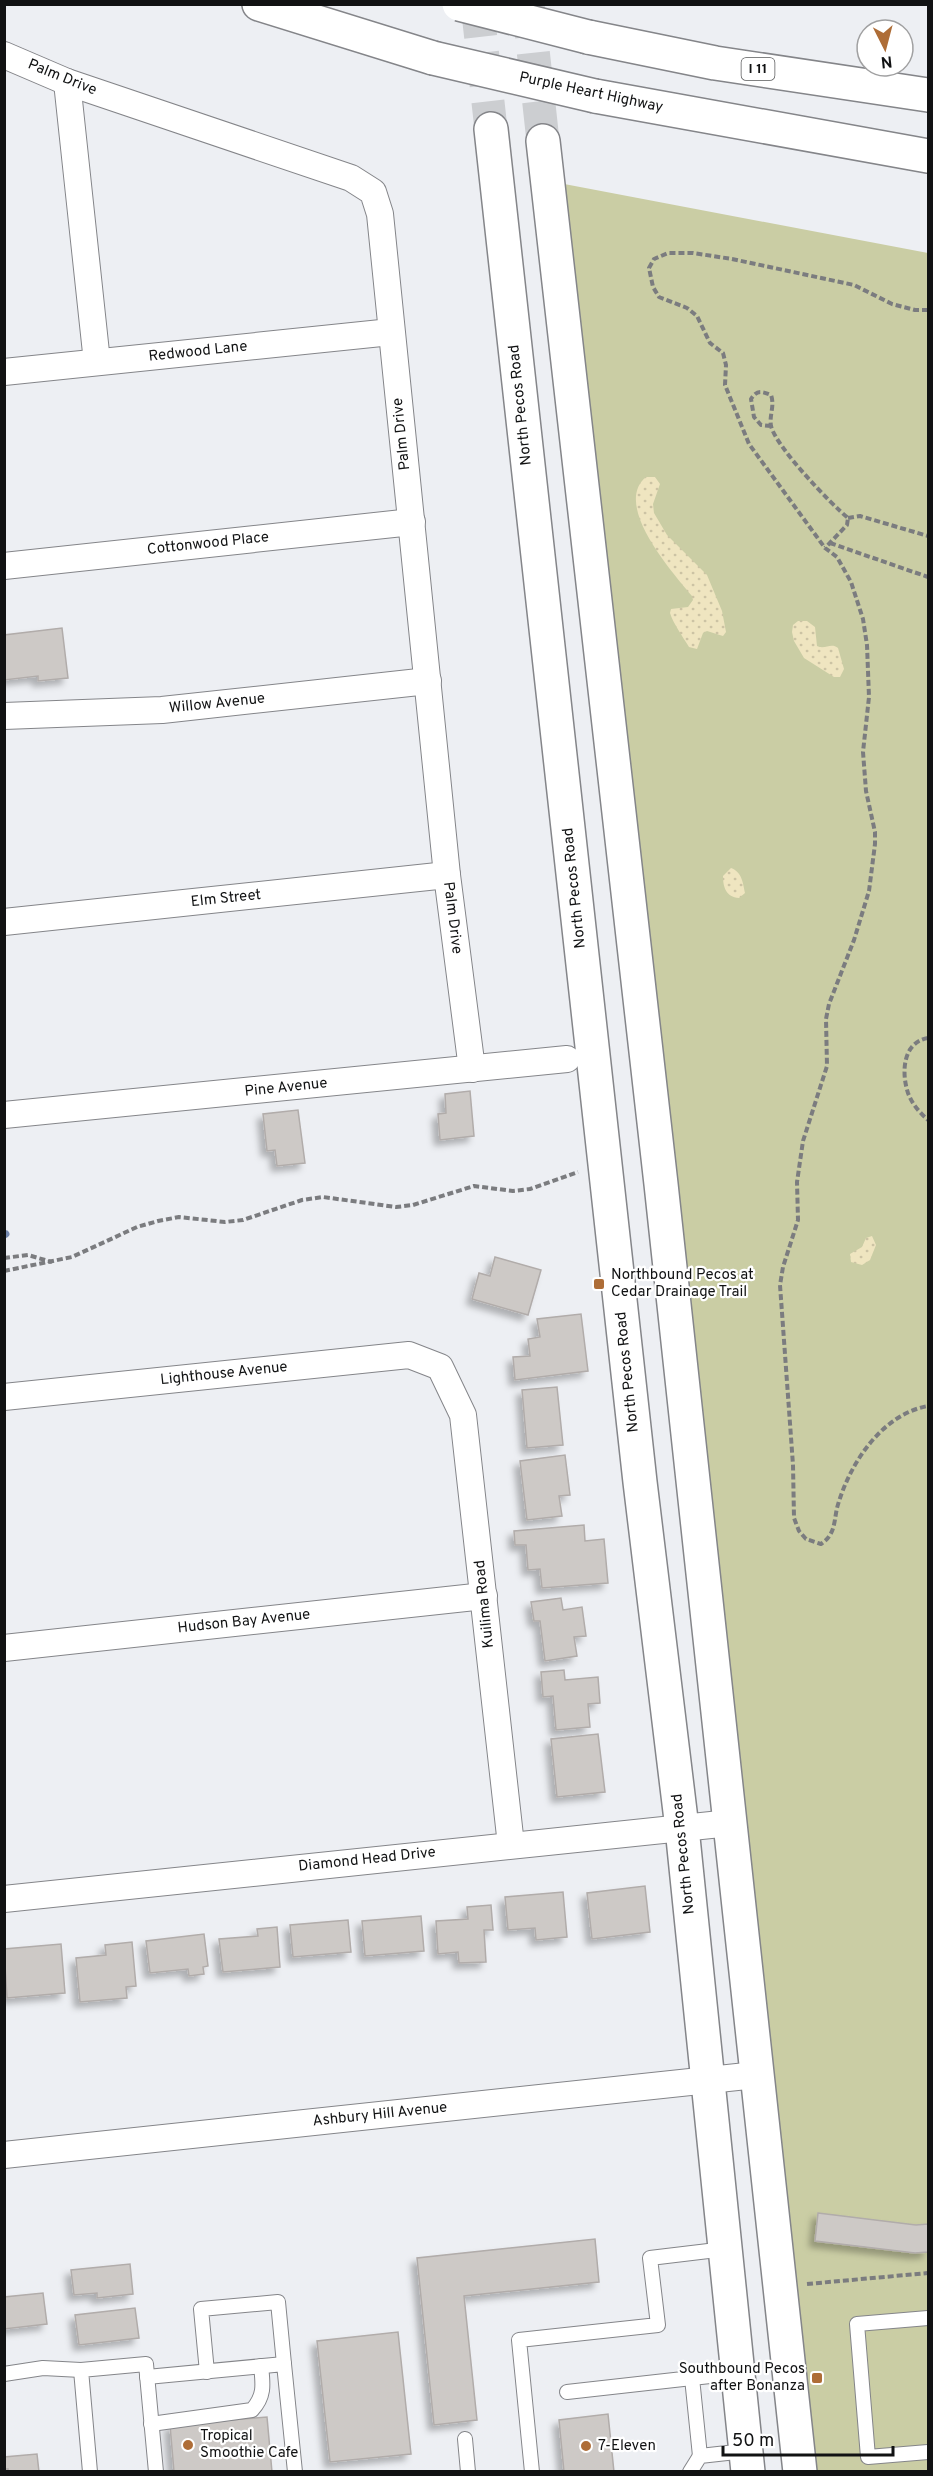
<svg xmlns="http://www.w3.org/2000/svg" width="933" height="2476" font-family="Overpass,sans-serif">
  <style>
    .grass { fill: #cacda4 }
    .sand { fill: url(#sand-dots) }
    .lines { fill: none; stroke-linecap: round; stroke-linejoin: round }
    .stream { stroke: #778bb1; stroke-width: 7 }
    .building { fill: #cdc9c6; stroke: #b1acaa; stroke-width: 1.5; filter: url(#shadow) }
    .secondary-tunnel { stroke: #ccced1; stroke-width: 33; stroke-dasharray: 33 16; stroke-linecap: butt }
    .lane-casing { stroke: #848589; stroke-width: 16 }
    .street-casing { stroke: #848589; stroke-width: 28 }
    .secondary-casing { stroke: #848589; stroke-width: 36 }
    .highway-casing { stroke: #848589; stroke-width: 36 }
    .path { stroke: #7b7c7f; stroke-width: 4; stroke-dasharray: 6 3; stroke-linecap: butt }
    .lane { stroke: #fff; stroke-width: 14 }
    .street { stroke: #fff; stroke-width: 26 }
    .secondary { stroke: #fff; stroke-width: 33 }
    .highway { stroke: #fff; stroke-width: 33 }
    .highway-bridge-casing { stroke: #848589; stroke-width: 36; stroke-linecap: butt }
    .highway-bridge { stroke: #fff; stroke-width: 33 }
    .poi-dot { fill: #ae6d37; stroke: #fff; stroke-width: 2 }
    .labels { text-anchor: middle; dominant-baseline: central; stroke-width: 4.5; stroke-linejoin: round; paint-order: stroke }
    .shield { fill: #fff; stroke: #58595a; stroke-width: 1.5 }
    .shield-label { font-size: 14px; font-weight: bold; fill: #111213 }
    .street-label { font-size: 15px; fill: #111213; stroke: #fff }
    .poi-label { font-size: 15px; fill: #111213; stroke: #fff; text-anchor: start }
  </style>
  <defs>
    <pattern id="sand-dots" width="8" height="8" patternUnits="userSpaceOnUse" patternTransform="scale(1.5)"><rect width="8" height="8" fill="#efe5c0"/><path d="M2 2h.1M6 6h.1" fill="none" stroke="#ccc3a4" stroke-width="1.8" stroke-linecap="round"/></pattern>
    <filter id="shadow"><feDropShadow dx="-5.5" dy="5.5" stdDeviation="3" flood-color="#0004"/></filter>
  </defs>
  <rect width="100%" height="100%" fill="#edeff3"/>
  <path class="grass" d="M559 183 928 253V2471H816Z"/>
  <g class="sand">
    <path d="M646 477H655L660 484 653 504 654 513 667 535 707 575 722 611 726 632 723 636 707 631 703 633 697 649 689 647C683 637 673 623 670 613L671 609 688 607 693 600 692 596C673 573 612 505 646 477Z"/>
    <path d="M798 621H807L815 627 817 646C825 650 831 642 838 648L844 669 840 677H834L804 658 794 641 792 632 793 625Z"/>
    <path d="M731 868C742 872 743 883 745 893L739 898C726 897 723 887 723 876Z"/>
    <path d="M872 1236 876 1245 870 1260 862 1265 851 1262 850 1254 862 1247 866 1238Z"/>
  </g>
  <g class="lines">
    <path class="stream" d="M4 1235 6 1234"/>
  </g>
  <g class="building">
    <path d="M62 628 68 678 38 681V676L4 680V635Z"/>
    <path d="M470 1091 474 1136 440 1140 438 1114 446 1113 445 1094Z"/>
    <path d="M298 1110 305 1163 277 1166 275 1150 267 1151 263 1114Z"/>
    <path d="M495 1257 541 1270 528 1315 472 1299 479 1273 490 1276Z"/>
    <path d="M581 1314 588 1371 515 1380 513 1357 530 1356 528 1339 540 1337 537 1319Z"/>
    <path d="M557 1387 563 1445 527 1448 522 1390Z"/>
    <path d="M565 1455 570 1495 559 1496 562 1516 527 1520 520 1461Z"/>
    <path d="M584 1525 585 1541 604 1539 608 1583 542 1588 540 1569 528 1570 526 1545H515L514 1531Z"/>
    <path d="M561 1598 563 1610 582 1607 586 1636 574 1637 577 1656 545 1661 540 1621H534L531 1602Z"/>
    <path d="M564 1670 565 1680 598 1677 600 1703 588 1704 590 1727 556 1730 553 1696 543 1697 541 1672Z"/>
    <path d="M598 1734 605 1792 557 1797 551 1739Z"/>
    <path d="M645 1886 650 1932 592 1939 587 1893Z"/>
    <path d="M563 1892 567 1937 536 1940 535 1928 508 1930 505 1897Z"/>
    <path d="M491 1905 493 1930H484L486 1962 459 1963 458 1952 438 1954 436 1921 468 1919 467 1907Z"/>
    <path d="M421 1916 424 1951 365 1956 362 1921Z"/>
    <path d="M348 1920 351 1952 293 1957 290 1925Z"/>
    <path d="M277 1927 280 1967 223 1972 219 1939 258 1936 257 1929Z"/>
    <path d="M204 1934 208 1966 203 1967 204 1974 189 1976 188 1969 150 1973 146 1941Z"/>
    <path d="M132 1942 136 1986 126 1987 127 1998 80 2002 76 1958 106 1955 105 1945Z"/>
    <path d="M61 1944 65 1993 7 1998 4 1949Z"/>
    <path d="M818 2213 916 2225 928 2224V2252L915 2253 815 2241Z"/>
    <path d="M595 2239 599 2282 464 2296 477 2420 434 2425 417 2258Z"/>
    <path d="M130 2264 133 2294 97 2298V2293L74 2295 71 2270Z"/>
    <path d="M43 2293 47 2324 4 2329V2297Z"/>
    <path d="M135 2308 139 2338 79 2345 75 2315Z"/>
    <path d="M398 2332 411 2454 330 2462 317 2341Z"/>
    <path d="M608 2414 614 2472H564L559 2420Z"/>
    <path d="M267 2417 272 2472H174L170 2425Z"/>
    <path d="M37 2454 39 2472H8V2469H5L4 2457Z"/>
  </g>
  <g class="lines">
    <g class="secondary-tunnel">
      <path d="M477 4 491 129"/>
      <path d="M528 4 543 141"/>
    </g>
    <defs>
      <g id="lane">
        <path d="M928 2318 857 2324 868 2457 928 2452"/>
        <path d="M207 2372 201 2309 278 2302 284 2364"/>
        <path d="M4 2374 43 2368 81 2370"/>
        <path d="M147 2377 284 2364 295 2472"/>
        <path d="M567 2392 692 2378"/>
        <path d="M151 2424 252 2410C265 2396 263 2384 261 2366"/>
        <path d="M465 2439 468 2472"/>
        <path d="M700 2456 692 2378 737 2373"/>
        <path d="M90 2472 81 2370 146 2364 156 2472"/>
        <path d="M532 2472 519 2340 658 2325 650 2258 725 2249"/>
        <path d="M690 2472 700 2456 745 2451"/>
      </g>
      <g id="street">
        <path d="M4 55 67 82 351 178 373 192 380 214 447 875 472 1069"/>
        <path d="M67 82 97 362"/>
        <path d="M4 372 391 332"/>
        <path d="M4 566 412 522"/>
        <path d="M4 716 162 710 428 681"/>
        <path d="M4 922 447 875"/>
        <path d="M4 1115 567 1059"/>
        <path d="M4 1397 409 1355 440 1367 463 1415 511 1845"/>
        <path d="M4 1648 484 1596"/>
        <path d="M4 1899 730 1823"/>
        <path d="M4 2155 756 2075"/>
      </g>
      <g id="secondary">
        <path d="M491 129 640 1482 682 1828 748 2472"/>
        <path d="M543 141 661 1184 800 2472"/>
      </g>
      <g id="highway">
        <path d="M259 4 433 58"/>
        <path d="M588 37 715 63 928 95"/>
        <path d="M595 96 928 156"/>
      </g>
    </defs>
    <use href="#lane" class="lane-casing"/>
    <use href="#street" class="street-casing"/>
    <use href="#secondary" class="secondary-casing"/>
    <use href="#highway" class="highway-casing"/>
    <g class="path">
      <path d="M928 310H915L892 304 854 285 732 259 693 253H668L654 259 649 268 653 287 659 297 687 308 697 316 710 343 723 353 726 365 725 385 749 444 825 548 837 557 851 582 863 619 867 645 869 697 863 752 866 791 875 832V844L869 891 854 940 829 1004 826 1019 827 1066 803 1141 797 1182 798 1220 783 1267 780 1285 793 1465 794 1518 799 1531 806 1539 821 1544C835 1535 834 1522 837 1508 849 1464 882 1414 928 1406"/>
      <path d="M771 426 761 425 754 417 751 399C757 390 761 391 771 395 775 406 769 415 771 426 776 447 831 504 848 518L847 525 825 548"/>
      <path d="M848 518 860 516 928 536"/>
      <path d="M830 543 928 577"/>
      <path d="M928 1038C903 1042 901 1072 908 1093 912 1104 920 1113 928 1120"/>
      <path d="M4 1258 28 1255 52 1262"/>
      <path d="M4 1271 72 1257 137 1227 158 1221 179 1217 225 1222 243 1220 302 1200 323 1197 396 1207 413 1205 474 1186 513 1191 530 1189 578 1172"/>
      <path d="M807 2284 928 2273"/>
    </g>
    <use href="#lane" class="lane"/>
    <use href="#street" class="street"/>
    <use href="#secondary" class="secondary"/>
    <use href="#highway" class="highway"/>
    <defs>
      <g id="highway-bridge">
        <path d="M459 4 588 37"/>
        <path d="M433 58 595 96"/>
      </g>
    </defs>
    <use href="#highway-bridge" class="highway-bridge-casing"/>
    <use href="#highway-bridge" class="highway-bridge"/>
  </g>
  <g class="poi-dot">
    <rect x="593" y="1278" width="12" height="12" rx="3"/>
    <rect x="811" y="2372" width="12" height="12" rx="3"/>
    <circle cx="188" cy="2445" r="6"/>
    <circle cx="586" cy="2446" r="6"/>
  </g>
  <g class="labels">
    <rect class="shield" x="741.5" y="58" width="33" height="22" rx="4.5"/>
    <g class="shield-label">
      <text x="758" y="69">I 11</text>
    </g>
    <g class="street-label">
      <text transform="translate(62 78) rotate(22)">Palm Drive</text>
      <text transform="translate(591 93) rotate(12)">Purple Heart Highway</text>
      <text transform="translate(198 352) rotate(-6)">Redwood Lane</text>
      <text transform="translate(521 405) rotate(-96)">North Pecos Road</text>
      <text transform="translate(402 434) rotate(-96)">Palm Drive</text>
      <text transform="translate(208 544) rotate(-6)">Cottonwood Place</text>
      <text transform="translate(217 704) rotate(-6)">Willow Avenue</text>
      <text transform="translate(575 888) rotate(-96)">North Pecos Road</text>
      <text transform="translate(226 899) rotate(-6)">Elm Street</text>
      <text transform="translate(452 918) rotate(83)">Palm Drive</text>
      <text transform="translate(286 1088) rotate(-6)">Pine Avenue</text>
      <text transform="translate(628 1372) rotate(-96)">North Pecos Road</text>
      <text transform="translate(224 1374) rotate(-6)">Lighthouse Avenue</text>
      <text transform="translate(485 1604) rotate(-96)">Kuilima Road</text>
      <text transform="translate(244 1622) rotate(-6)">Hudson Bay Avenue</text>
      <text transform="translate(684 1854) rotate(-96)">North Pecos Road</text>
      <text transform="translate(367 1860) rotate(-6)">Diamond Head Drive</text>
      <text transform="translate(380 2115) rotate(-6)">Ashbury Hill Avenue</text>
    </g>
    <g class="poi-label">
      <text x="611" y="1275">Northbound Pecos at<tspan x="611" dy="17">Cedar Drainage Trail</tspan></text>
      <text x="805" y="2369" text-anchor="end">Southbound Pecos<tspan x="805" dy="17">after Bonanza</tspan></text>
      <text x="200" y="2436">Tropical<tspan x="200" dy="17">Smoothie Cafe</tspan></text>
      <text x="598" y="2446">7-Eleven</text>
    </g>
  </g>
  <rect width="933" height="2476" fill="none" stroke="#111213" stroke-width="12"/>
  <g transform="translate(885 48) rotate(174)"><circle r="28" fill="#ffffff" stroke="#a0a0a1" stroke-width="1.5"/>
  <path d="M0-4.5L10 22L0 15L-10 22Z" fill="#ae6d37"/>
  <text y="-9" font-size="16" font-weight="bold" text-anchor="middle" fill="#111213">N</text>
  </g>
  <path d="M723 2446v9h170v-9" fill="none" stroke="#111213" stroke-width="3"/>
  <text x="732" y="2446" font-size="18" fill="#111213" stroke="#ffffff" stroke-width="4.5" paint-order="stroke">50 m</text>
</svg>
